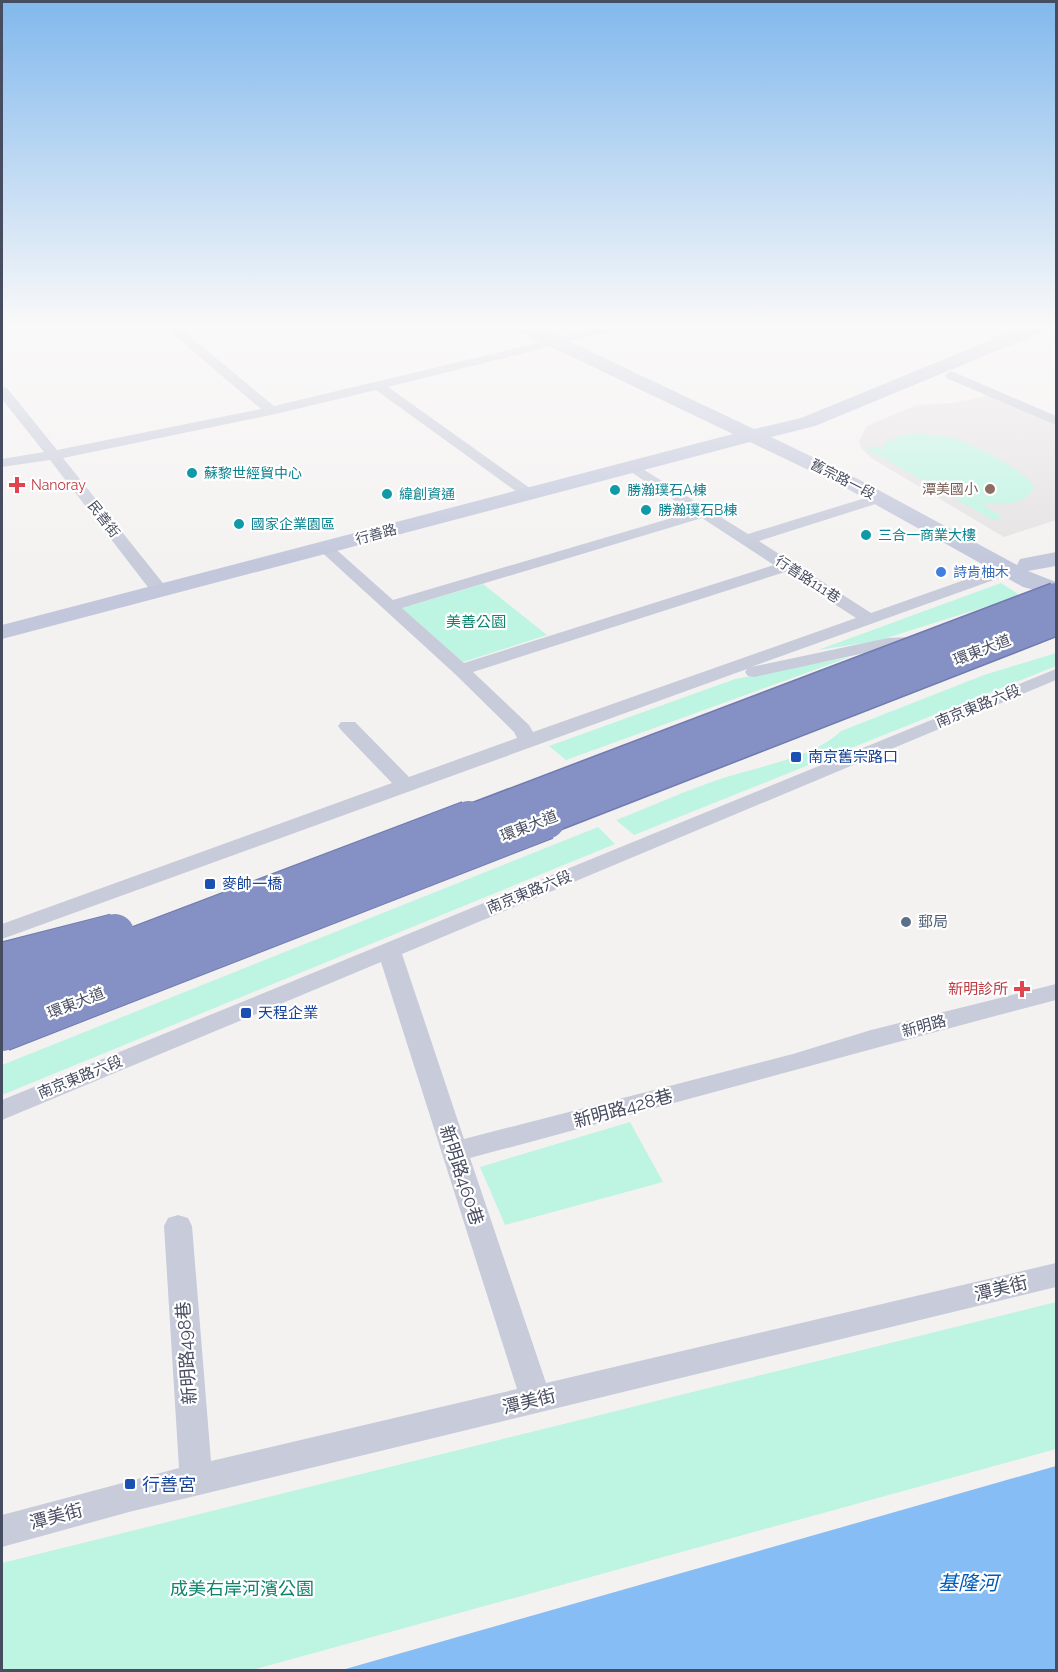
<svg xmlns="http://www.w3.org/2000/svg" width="1058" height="1672" font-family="Raleway,'Noto Sans TC',sans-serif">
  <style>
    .education { fill: #e5e2e3 }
    .green { fill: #bdf4e2 }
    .water { fill: #86bdf5 }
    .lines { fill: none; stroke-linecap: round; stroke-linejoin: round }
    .street { fill: #c7cbda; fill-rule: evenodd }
    .secondary { fill: #c2c7db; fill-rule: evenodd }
    .highway-bridge-far1-casing { stroke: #707bb0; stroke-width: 31; stroke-linecap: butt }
    .highway-bridge-casing { stroke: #707bb0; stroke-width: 40; stroke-linecap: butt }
    .highway-bridge-far1 { stroke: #8591c4; stroke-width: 28 }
    .highway-bridge { stroke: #8591c4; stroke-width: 38 }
    .culture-dot { fill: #0f9aa8; stroke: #fff; stroke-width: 2 }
    .health-dot { fill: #e0444e; stroke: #fff; stroke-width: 2 }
    .education-dot { fill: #8d6e63; stroke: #fff; stroke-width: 2 }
    .shop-dot { fill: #3f7fe0; stroke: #fff; stroke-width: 2 }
    .transit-dot { fill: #1a4fb4; stroke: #fff; stroke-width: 2 }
    .service-dot { fill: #5c6f8a; stroke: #fff; stroke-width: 2 }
    .labels { text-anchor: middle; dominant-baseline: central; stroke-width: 4.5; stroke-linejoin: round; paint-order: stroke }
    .far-culture-label { font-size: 14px; fill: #0d838f; stroke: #fff; text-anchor: start }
    .far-street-label { font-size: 14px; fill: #474d61; stroke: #fff }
    .far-health-label { font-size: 14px; fill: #be3a42; stroke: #fff; text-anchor: start }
    .far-education-label { font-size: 14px; fill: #785e54; stroke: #fff; text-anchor: end }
    .far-shop-label { font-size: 14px; fill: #366cbe; stroke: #fff; text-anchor: start }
    .park-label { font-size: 15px; fill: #0e856d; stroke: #fff }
    .street-label { font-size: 15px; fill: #474d61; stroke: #fff }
    .transit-label { font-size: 15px; fill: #164399; stroke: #fff; text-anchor: start }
    .service-label { font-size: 15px; fill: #4e5e75; stroke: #fff; text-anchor: start }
    .health-label { font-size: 15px; fill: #be3a42; stroke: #fff; text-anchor: end }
    .near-street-label { font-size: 18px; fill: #474d61; stroke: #fff }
    .near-transit-label { font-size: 18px; fill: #164399; stroke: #fff; text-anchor: start }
    .near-park-label { font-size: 18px; fill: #0e856d; stroke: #fff }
    .near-water-label { font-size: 20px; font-style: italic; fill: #005cbb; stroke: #fff }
  </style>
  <rect width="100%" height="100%" fill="#f4f2f1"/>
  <path class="education" d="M991 395 1056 425V520L1004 537 871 458 861 448 859 441 867 426 916 405 952 403Z"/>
  <g class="green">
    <path d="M907 434C922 434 935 434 949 437 970 442 1023 469 1034 486 1027 507 998 505 980 503L1003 517 993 520 865 448 874 446 882 450 887 441Z"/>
    <path d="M1001 583 1018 594 1013 598 877 641 818 650Z"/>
    <path d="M483 584 547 635 463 662 402 608Z"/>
    <path d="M1056 653V666L634 835 616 820C652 806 687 790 723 778 760 766 813 758 841 731L984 675Z"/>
    <path d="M850 657 566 760 549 746 735 679Z"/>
    <path d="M598 827 615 844 2 1095V1065Z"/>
    <path d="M630 1122 663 1182 505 1225 480 1167Z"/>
    <path d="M1056 1302V1449L252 1670H2V1563Z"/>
  </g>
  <path class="water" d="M1056 1466V1670H342Z"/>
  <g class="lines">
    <g class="street">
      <path d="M167 329H181L274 406 597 329H620L388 387 534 491 536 494 534 497H524L376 390 271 415 63 458 166 587 168 591 166 595H154L50 460 2 467V459L44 452 2 399V387L7 388 57 450 261 409Z"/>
      <path d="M951 371 1056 416V425L946 378 945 375Z"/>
      <path d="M633 463 748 534 875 495H885L887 498 885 501 759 541 871 613 1004 566 1010 564 1018 569 1016 572 751 667 888 638 930 636 933 640 930 644 888 648 754 677 748 676 745 672 747 669 2 939V924L392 783 341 730 338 726 341 722H355L409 777 517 738 514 732 455 674 316 547 318 544H330L393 600 692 512 628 470 626 467 628 464ZM702 518 774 565 464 663 402 608ZM785 572 856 618 533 732 529 725 473 672Z"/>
      <path d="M1056 669V680L402 954 464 1139 793 1054 871 1030 1056 984V1000C861 1051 666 1106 470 1158L546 1383 1056 1263V1287L129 1512 2 1547V1515L179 1468 164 1226 168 1218 178 1215 188 1218 192 1226 211 1461 517 1389 381 962 2 1120V1100Z"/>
    </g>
    <path class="secondary" d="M520 329H543L754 429 801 418 1018 329H1042L1040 333 815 426 771 437 860 480 1017 565 1020 559 1056 552V566L1028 571 1056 582V596L1023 587 846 488 750 442 2 639V625L733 434 522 333Z"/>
    <defs>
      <g id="highway-bridge-far1">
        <path d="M465 821 1056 597"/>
        <path d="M543 821 1056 621"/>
      </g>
      <g id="highway-bridge">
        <path d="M2 962 115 933"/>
        <path d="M2 997 469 820"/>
        <path d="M2 1032 546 820"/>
      </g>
    </defs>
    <use href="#highway-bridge-far1" class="highway-bridge-far1-casing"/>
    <use href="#highway-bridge" class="highway-bridge-casing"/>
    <use href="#highway-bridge-far1" class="highway-bridge-far1"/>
    <use href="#highway-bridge" class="highway-bridge"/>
  </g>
  <linearGradient id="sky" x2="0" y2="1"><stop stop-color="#81b8ed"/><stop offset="0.58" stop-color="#faf9f9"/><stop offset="1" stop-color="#faf9f9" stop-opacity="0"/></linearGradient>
  <rect width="1058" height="563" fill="url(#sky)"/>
  <g class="culture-dot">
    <circle cx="192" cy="473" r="6"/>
    <circle cx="615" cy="490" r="6"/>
    <circle cx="387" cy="494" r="6"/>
    <circle cx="646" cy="510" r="6"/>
    <circle cx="239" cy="524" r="6"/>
    <circle cx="866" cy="535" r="6"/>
  </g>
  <g class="health-dot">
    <path d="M14 476h6v6h6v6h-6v6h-6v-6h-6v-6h6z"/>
    <path d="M1019 980h6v6h6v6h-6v6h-6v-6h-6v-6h6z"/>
  </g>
  <circle class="education-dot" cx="990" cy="489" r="6"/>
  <circle class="shop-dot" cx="941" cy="572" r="6"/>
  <g class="transit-dot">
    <rect x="790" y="751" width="12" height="12" rx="3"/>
    <rect x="204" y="878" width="12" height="12" rx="3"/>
    <rect x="240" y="1007" width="12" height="12" rx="3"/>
    <rect x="124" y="1478" width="12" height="12" rx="3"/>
  </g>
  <circle class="service-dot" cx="906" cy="922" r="6"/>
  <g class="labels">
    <g class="far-culture-label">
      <text x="204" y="473">蘇黎世經貿中心</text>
      <text x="627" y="490">勝瀚璞石A棟</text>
      <text x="399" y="494">緯創資通</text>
      <text x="658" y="510">勝瀚璞石B棟</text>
      <text x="251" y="524">國家企業園區</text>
      <text x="878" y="535">三合一商業大樓</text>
    </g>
    <g class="far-street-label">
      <text transform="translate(843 479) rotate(27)">舊宗路一段</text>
      <text transform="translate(104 519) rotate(52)">民善街</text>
      <text transform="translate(376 534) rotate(-15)">行善路</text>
      <text transform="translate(808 579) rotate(33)">行善路111巷</text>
    </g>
    <g class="far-health-label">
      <text x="31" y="485">Nanoray</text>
    </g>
    <g class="far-education-label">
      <text x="978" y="489">潭美國小</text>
    </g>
    <g class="far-shop-label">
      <text x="953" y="572">詩肯柚木</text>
    </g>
    <g class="park-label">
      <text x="476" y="622">美善公園</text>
    </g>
    <g class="street-label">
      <text transform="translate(982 650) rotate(-21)">環東大道</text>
      <text transform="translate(978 706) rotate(-22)">南京東路六段</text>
      <text transform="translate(529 826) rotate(-21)">環東大道</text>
      <text transform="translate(529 892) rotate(-22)">南京東路六段</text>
      <text transform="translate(76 1003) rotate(-21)">環東大道</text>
      <text transform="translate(924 1026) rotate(-15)">新明路</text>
      <text transform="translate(80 1077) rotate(-22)">南京東路六段</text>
    </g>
    <g class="transit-label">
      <text x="808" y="757">南京舊宗路口</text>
      <text x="222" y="884">麥帥一橋</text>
      <text x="258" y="1013">天程企業</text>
    </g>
    <g class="service-label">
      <text x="918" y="922">郵局</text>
    </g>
    <g class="health-label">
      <text x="1008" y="989">新明診所</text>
    </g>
    <g class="near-street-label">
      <text transform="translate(623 1108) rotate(-15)">新明路428巷</text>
      <text transform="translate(462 1175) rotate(72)">新明路460巷</text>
      <text transform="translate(1001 1288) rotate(-14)">潭美街</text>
      <text transform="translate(186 1353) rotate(-94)">新明路498巷</text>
      <text transform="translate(529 1401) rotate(-14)">潭美街</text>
      <text transform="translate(56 1516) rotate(-15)">潭美街</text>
    </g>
    <g class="near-transit-label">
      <text x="142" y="1484">行善宮</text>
    </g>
    <g class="near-park-label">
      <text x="242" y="1588">成美右岸河濱公園</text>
    </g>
    <g class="near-water-label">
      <text x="968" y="1583">基隆河</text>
    </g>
  </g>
  <rect width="1058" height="1672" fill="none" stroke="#474d61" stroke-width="6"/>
</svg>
